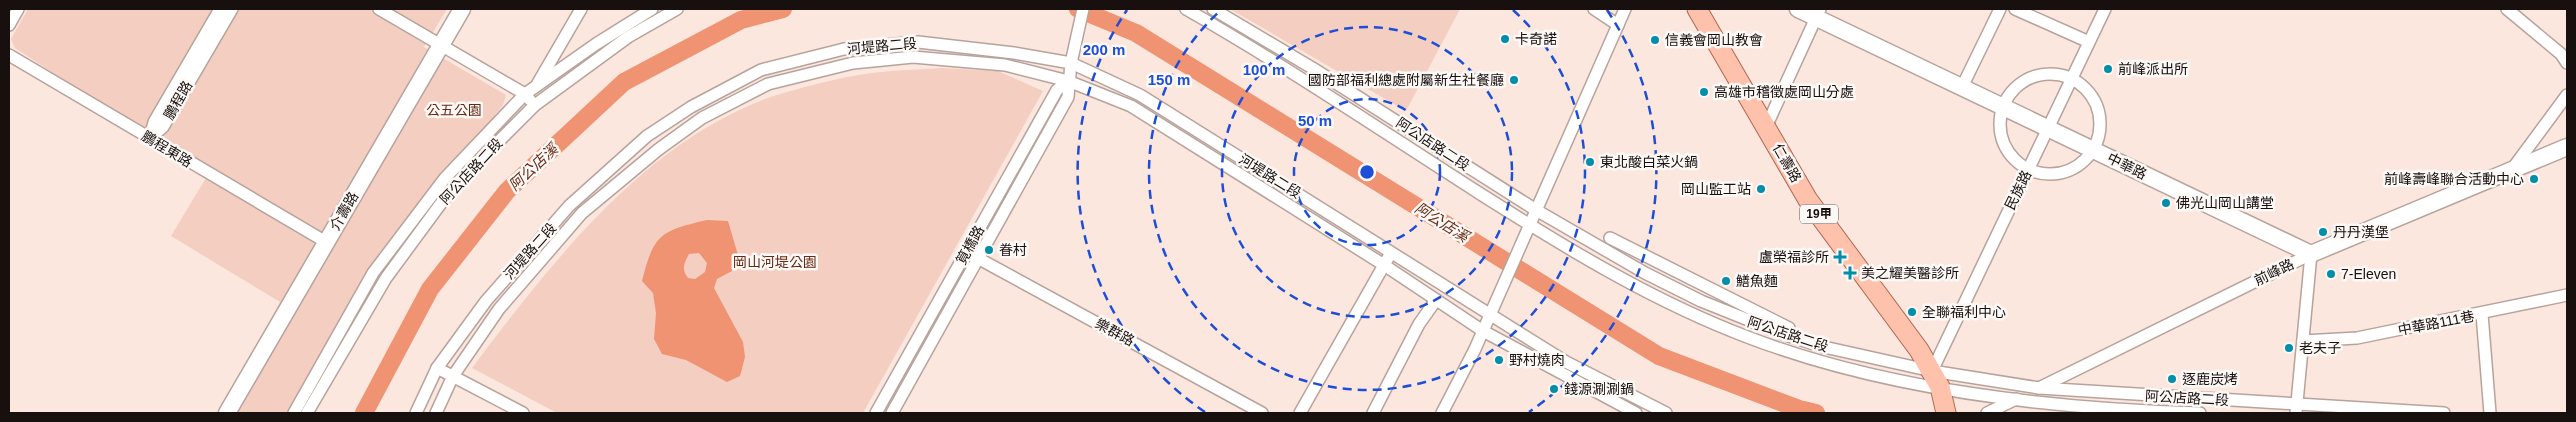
<svg xmlns="http://www.w3.org/2000/svg" width="2576" height="422" font-family="Arial,'Noto Sans TC',sans-serif">
  <style>
    .green { fill: #f3cec1 }
    .water { fill: #ef9373; fill-rule: evenodd }
    .lines { fill: none; stroke-linecap: round; stroke-linejoin: round }
    .river { stroke: #ef9373; stroke-width: 18 }
    .minor-casing { stroke: #b7a39c; stroke-width: 14 }
    .secondary-casing { stroke: #b7a39c; stroke-width: 19 }
    .primary-casing { stroke: #ad6850; stroke-width: 21 }
    .minor { stroke: #fff; stroke-width: 11 }
    .secondary { stroke: #fff; stroke-width: 16 }
    .primary { stroke: #fec1ab; stroke-width: 19 }
    .ring { fill: none; stroke: #1d4ed8; stroke-width: 2.5; stroke-dasharray: 9 6 }
    .poi-dot { fill: #028dab; stroke: #fcf8f6; stroke-width: 2 }
    .labels { text-anchor: middle; dominant-baseline: central; stroke-width: 5; stroke-linejoin: round; paint-order: stroke }
    .shield { fill: #fcf8f6; stroke: #5c5654; stroke-width: 1 }
    .shield-label { font-size: 12px; font-weight: bold; fill: #17100e }
    .poi-label { font-size: 14px; fill: #17100e; stroke: #fcf8f6; text-anchor: start }
    .street-label { font-size: 14px; fill: #17100e; stroke: #fcf8f6 }
    .park-label { font-size: 14px; fill: #642a14; stroke: #fcf8f6 }
    .water-label { font-size: 15px; font-style: italic; fill: #672d17; stroke: #fcf8f6 }
    .centre { fill: #1d4ed8; stroke: #fcf8f6; stroke-width: 2.5 }
    .ring-label { font-size: 15px; text-anchor: middle; font-weight: bold; fill: #1d4ed8; stroke: #fcf8f6; stroke-width: 5; stroke-linejoin: round; paint-order: stroke }
  </style>
  <rect width="100%" height="100%" fill="#fce7df"/>
  <g class="green">
    <path d="M28 9H447L424 47 506 95 503 105 373 273 294 413H221L280 302 171 236 212 168 104 106 15 48 11 39Z"/>
    <path d="M1230 9H1460L1406 111Z"/>
    <path d="M941 68 998 71 1043 91 863 413H557L472 368C552 262 647 138 777 95 803 87 838 78 865 74 890 70 916 70 941 68Z"/>
  </g>
  <path class="water" d="M707 220 728 221 738 255 732 271 717 279 714 288 743 342 745 357 740 376 727 382 686 360 662 354 654 339 656 313 653 293 642 281C654 233 661 231 707 220ZM699 253 707 263 705 272 695 279 688 278C681 269 684 263 689 254Z"/>
  <g class="lines">
    <g class="river">
      <path d="M1078 9 1136 33 1659 356 1799 409 1816 413"/>
      <path d="M364 413 430 289 507 191 624 82 741 20 783 9"/>
    </g>
    <defs>
      <g id="minor">
        <path d="M379 9 525 94 530 100"/>
        <path d="M1186 9C1286 66 1382 131 1479 193 1566 248 1654 302 1750 338 1887 390 2054 409 2200 413"/>
        <path d="M1213 9 1314 69 1536 210 1645 273 1701 301 1786 335 1824 347 1932 371 2039 388 2444 413"/>
        <path d="M1594 9 1618 25"/>
        <path d="M2015 9 2089 42"/>
        <path d="M2507 9 2561 54 2567 63"/>
        <path d="M9 25 18 9"/>
        <path d="M9 55 326 242"/>
        <circle cx="2050" cy="124" r="50"/>
        <path d="M538 83 581 9"/>
        <path d="M1962 87 2000 9"/>
        <path d="M1766 127 1820 9"/>
        <path d="M150 138 163 127 232 9"/>
        <path d="M150 138 154 122 220 9"/>
        <path d="M2513 168 2567 95"/>
        <path d="M1610 238 1789 328"/>
        <path d="M972 255 1262 413"/>
        <path d="M2482 314 2490 413"/>
        <path d="M2303 341 2357 338 2567 295"/>
        <path d="M437 368 523 413"/>
        <path d="M1932 371 2105 9"/>
        <path d="M2039 388 2311 254"/>
        <path d="M294 413 373 273 445 178 525 94 596 44 652 9"/>
        <path d="M307 413 386 278 453 187 535 105 628 37 677 9"/>
        <path d="M416 413 437 368 486 301 569 206 647 136 691 107 761 70 844 49 918 42 1014 53 1071 63 1140 95 1566 362 1666 413"/>
        <path d="M436 413 453 376 499 309 582 213 659 149 702 118 768 84 853 63 913 57 1005 65 1068 81 1131 106 1384 265 1483 331 1636 413"/>
        <path d="M876 413 1057 90 1068 81"/>
        <path d="M892 413 1068 97 1071 63 1083 9"/>
        <path d="M1300 413 1388 258"/>
        <path d="M1373 413 1419 324 1436 300"/>
        <path d="M1442 413 1475 349 1625 9"/>
        <path d="M1987 413 2016 399"/>
        <path d="M2296 413 2311 254"/>
      </g>
      <g id="secondary">
        <path d="M1798 9 2311 254 2567 147"/>
        <path d="M227 413 462 9"/>
      </g>
      <path id="primary" d="M1697 9 1808 200 1919 350 1940 387 1946 413"/>
    </defs>
    <use href="#minor" class="minor-casing"/>
    <use href="#secondary" class="secondary-casing"/>
    <use href="#primary" class="primary-casing"/>
    <use href="#minor" class="minor"/>
    <use href="#secondary" class="secondary"/>
    <use href="#primary" class="primary"/>
  </g>
  <g class="ring">
    <circle cx="1367" cy="172" r="73"/>
    <circle cx="1367" cy="172" r="145"/>
    <path d="M1513 10A218 218 0 1 1 1221 10"/>
    <path d="M1205 412A290 290 0 0 1 1127 10M1607 10A290 290 0 0 1 1529 412"/>
  </g>
  <g class="poi-dot">
    <circle cx="1505" cy="39" r="5"/>
    <circle cx="1655" cy="40" r="5"/>
    <circle cx="2108" cy="69" r="5"/>
    <circle cx="1514" cy="80" r="5"/>
    <circle cx="1704" cy="92" r="5"/>
    <circle cx="1590" cy="162" r="5"/>
    <circle cx="2534" cy="179" r="5"/>
    <circle cx="1761" cy="189" r="5"/>
    <circle cx="2166" cy="203" r="5"/>
    <circle cx="2323" cy="232" r="5"/>
    <circle cx="989" cy="250" r="5"/>
    <path d="M1837.5 249.5h5v5h5v5h-5v5h-5v-5h-5v-5h5z"/>
    <path d="M1847.5 265.5h5v5h5v5h-5v5h-5v-5h-5v-5h5z"/>
    <circle cx="2331" cy="274" r="5"/>
    <circle cx="1726" cy="281" r="5"/>
    <circle cx="1912" cy="312" r="5"/>
    <circle cx="2289" cy="348" r="5"/>
    <circle cx="1499" cy="360" r="5"/>
    <circle cx="2172" cy="379" r="5"/>
    <circle cx="1554" cy="389" r="5"/>
  </g>
  <g class="labels">
    <rect class="shield" x="1800" y="204.5" width="38" height="19" rx="4"/>
    <g class="shield-label">
      <text x="1819" y="214">19甲</text>
    </g>
    <g class="poi-label">
      <text x="1515" y="39">卡奇諾</text>
      <text x="1665" y="40">信義會岡山教會</text>
      <text x="2118" y="69">前峰派出所</text>
      <text x="1504" y="80" text-anchor="end">國防部福利總處附屬新生社餐廳</text>
      <text x="1714" y="92">高雄市稽徵處岡山分處</text>
      <text x="1600" y="162">東北酸白菜火鍋</text>
      <text x="2524" y="179" text-anchor="end">前峰壽峰聯合活動中心</text>
      <text x="1751" y="189" text-anchor="end">岡山監工站</text>
      <text x="2176" y="203">佛光山岡山講堂</text>
      <text x="2333" y="232">丹丹漢堡</text>
      <text x="999" y="250">眷村</text>
      <text x="1829" y="257" text-anchor="end">盧榮福診所</text>
      <text x="1861" y="273">美之耀美醫診所</text>
      <text x="2341" y="274">7-Eleven</text>
      <text x="1736" y="281">鱔魚麵</text>
      <text x="1922" y="312">全聯福利中心</text>
      <text x="2299" y="348">老夫子</text>
      <text x="1509" y="360">野村燒肉</text>
      <text x="2182" y="379">逐鹿炭烤</text>
      <text x="1564" y="389">錢源涮涮鍋</text>
    </g>
    <g class="street-label">
      <text transform="translate(882 46) rotate(-5)">河堤路二段</text>
      <text transform="translate(178 100) rotate(-60)">鵬程路</text>
      <text transform="translate(1433 144) rotate(33)">阿公店路二段</text>
      <text transform="translate(167 149) rotate(31)">鵬程東路</text>
      <text transform="translate(1787 163) rotate(60)">仁壽路</text>
      <text transform="translate(2127 166) rotate(26)">中華路</text>
      <text transform="translate(471 171) rotate(-47)">阿公店路二段</text>
      <text transform="translate(1270 176) rotate(32)">河堤路二段</text>
      <text transform="translate(2018 190) rotate(-64)">民族路</text>
      <text transform="translate(344 211) rotate(-60)">介壽路</text>
      <text transform="translate(970 245) rotate(-61)">筧橋路</text>
      <text transform="translate(530 251) rotate(-48)">河堤路二段</text>
      <text transform="translate(2274 272) rotate(-26)">前峰路</text>
      <text transform="translate(2436 323) rotate(-11)">中華路111巷</text>
      <text transform="translate(1115 332) rotate(28)">樂群路</text>
      <text transform="translate(1788 334) rotate(18)">阿公店路二段</text>
      <text transform="translate(2187 398) rotate(3)">阿公店路二段</text>
    </g>
    <g class="park-label">
      <text x="454" y="110">公五公園</text>
      <text x="775" y="262">岡山河堤公園</text>
    </g>
    <g class="water-label">
      <text transform="translate(533 167) rotate(-43)">阿公店溪</text>
      <text transform="translate(1442 222) rotate(32)">阿公店溪</text>
    </g>
  </g>
  <circle cx="1367" cy="172" r="8" class="centre"/>
  <g class="ring-label">
    <text x="1104" y="55">200 m</text>
    <text x="1264" y="75">100 m</text>
    <text x="1169" y="85">150 m</text>
    <text x="1315" y="126">50 m</text>
  </g>
  <rect width="2576" height="422" fill="none" stroke="#17100e" stroke-width="20"/>
</svg>
